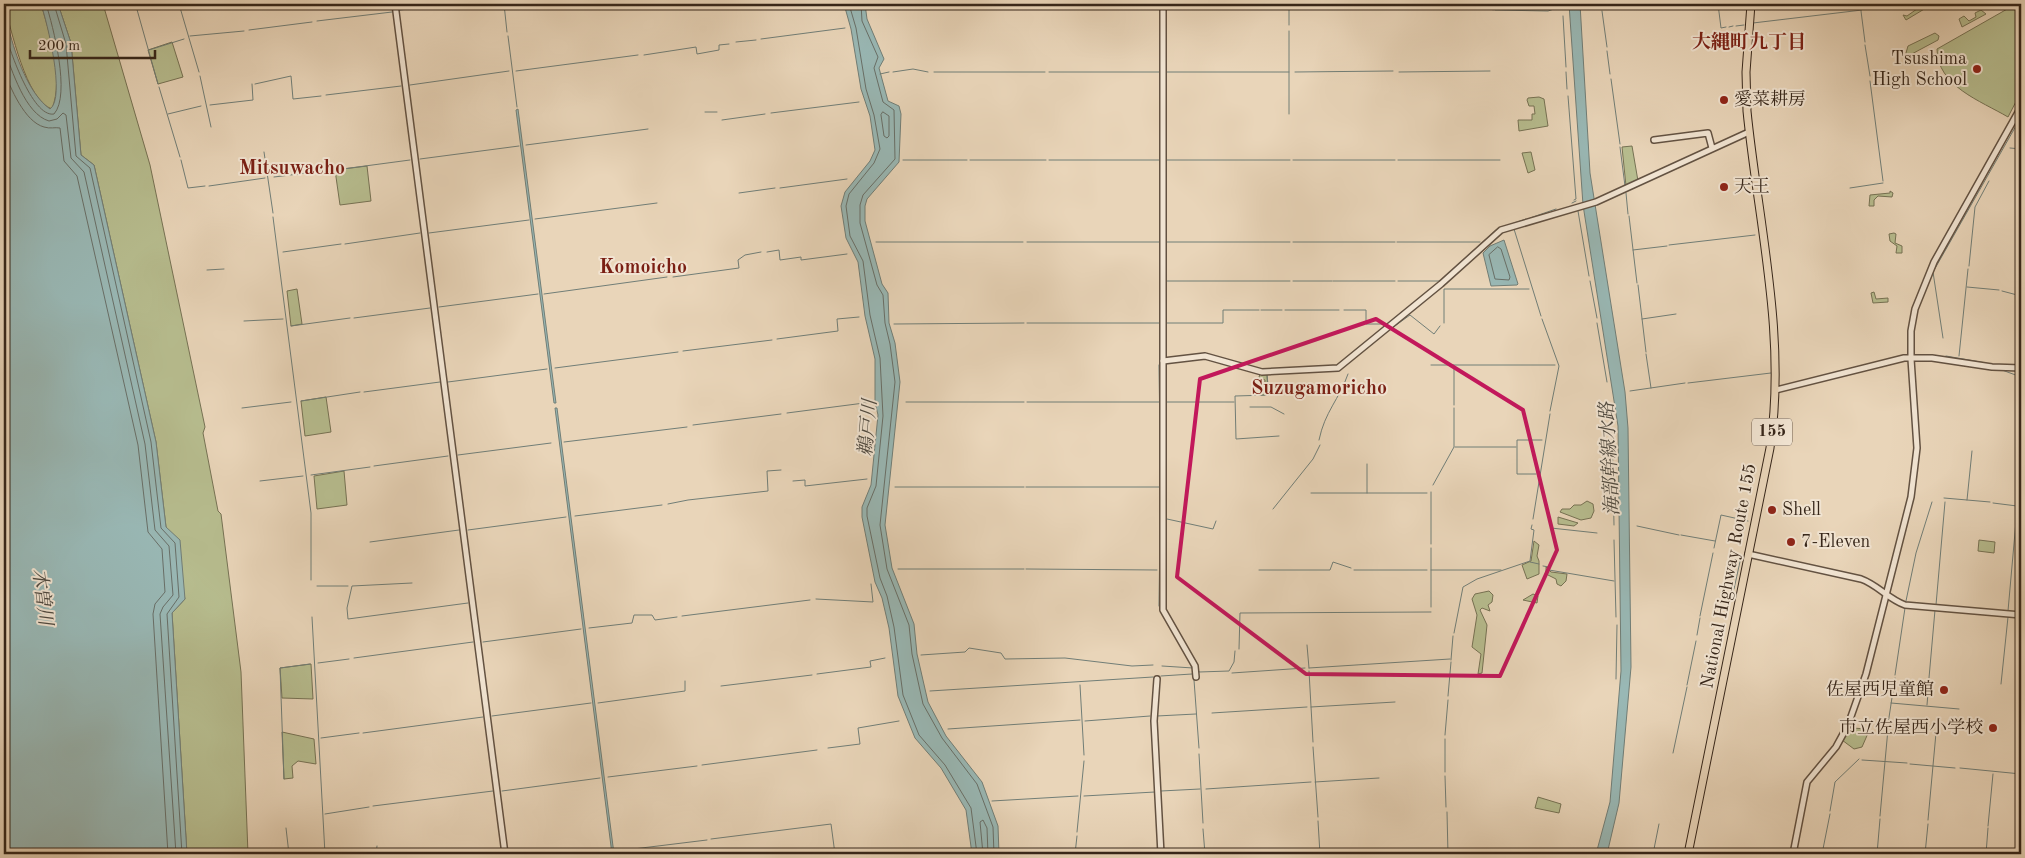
<svg xmlns="http://www.w3.org/2000/svg" width="2025" height="858" font-family="'Old Standard TT','Noto Serif JP',serif">
  <style>
    .green { fill: #b7bd8f; stroke: #767254 }
    .water { fill: #99b8b5; stroke: #717e77 }
    .lines { fill: none; stroke-linecap: round; stroke-linejoin: round }
    .shore { stroke: #686f68; stroke-width: 1 }
    .stream { stroke: #717e77; stroke-width: 1 }
    .tertiary-casing { stroke: #635242; stroke-width: 8 }
    .trunk-casing { stroke: #36261a; stroke-width: 9 }
    .tertiary { stroke: #f1e4d2; stroke-width: 5 }
    .trunk { stroke: #e9d5b9; stroke-width: 7 }
    .marked { fill: none; stroke: #c2185b; stroke-width: 4; stroke-linejoin: round }
    .poi-dot { fill: #8f2418; stroke: #f1e4d2; stroke-width: 2 }
    .labels { text-anchor: middle; dominant-baseline: central; stroke-width: 4; stroke-linejoin: round; paint-order: stroke }
    .shield { fill: #f1e4d2; stroke: #6e5f51; stroke-width: 1 }
    .shield-label { font-size: 16px; font-weight: bold; fill: #36261a }
    .poi-label { font-size: 18px; fill: #36261a; stroke: #f1e4d2; text-anchor: start }
    .street-label { font-size: 18px; fill: #36261a; stroke: #f1e4d2 }
    .neighbourhood-label { font-size: 19px; font-weight: bold; fill: #7a1f14; stroke: #f1e4d2 }
    .water-label { font-size: 19px; font-style: italic; fill: #4f4a41; stroke: #f1e4d2 }
    .quarter-label { font-size: 20px; font-weight: bold; fill: #7a1f14; stroke: #f1e4d2 }
  </style>
  <rect width="100%" height="100%" fill="#e9d5b9"/>
  <filter id="stains"><feTurbulence type="fractalNoise" baseFrequency=".004" numOctaves="4"/><feColorMatrix values="0 0 0 0 .2 0 0 0 0 .09 0 0 0 0 .02 0 0 0 .5 -.17"/></filter>
  <radialGradient id="worn" r=".72"><stop offset=".6" stop-color="#630" stop-opacity="0"/><stop offset="1" stop-color="#630" stop-opacity=".3"/></radialGradient>
  <g class="green">
    <path d="M4 4H41C50 35 64 77 52 109 26 101 11 28 4 4Z"/>
    <path d="M58 4H103L150 165 205 427 203 433 218 511 221 514 241 672 248 854H187L172 613 185 599 166 527 156 442 94 165 81 155 71 43Z"/>
    <path d="M1924 4 1926 8 1906 20 1903 15 1907 16Z"/>
    <path d="M2016 4H2021V92L2008 117C1981 101 1937 86 1937 49Z"/>
    <path d="M1981 10 1986 14 1962 27 1959 19 1964 16 1969 21 1976 17 1975 13Z"/>
    <path d="M1935 33 1939 36 1938 40 1908 56 1906 53 1908 46Z"/>
    <path d="M172 42 183 77 158 84 148 50Z"/>
    <path d="M1539 97 1544 99 1548 126 1519 131 1518 120H1532V114H1535L1534 106H1529L1527 100 1528 98Z"/>
    <path d="M1632 146 1638 181 1626 186 1622 147Z"/>
    <path d="M1531 152 1535 170 1528 173 1522 153Z"/>
    <path d="M367 166 371 201 340 205 335 170Z"/>
    <path d="M1890 191 1893 193 1892 197 1878 196 1874 200V206H1869L1870 195 1890 193Z"/>
    <path d="M1894 233 1896 234 1895 243 1902 246V253H1896L1897 246 1890 241 1889 234Z"/>
    <path d="M297 289 302 324 291 326 287 291Z"/>
    <path d="M1874 292 1876 299 1888 298V302L1873 303 1871 293Z"/>
    <path d="M1260 374H1267L1268 395H1253L1255 393 1264 392 1265 380 1259 377Z"/>
    <path d="M326 397 331 432 305 436 301 401Z"/>
    <path d="M344 471 347 505 317 509 314 476Z"/>
    <path d="M1587 501 1593 504 1594 511 1591 518 1581 520 1560 512 1562 509H1570L1574 505H1581Z"/>
    <path d="M1558 517 1578 523 1574 526 1558 524Z"/>
    <path d="M1979 540 1995 542 1994 553 1978 551Z"/>
    <path d="M1534 541 1539 545 1537 556 1539 561V574L1527 579 1522 565 1531 561Z"/>
    <path d="M1546 567 1551 572 1567 574 1566 581 1561 586 1557 584 1556 579 1546 574Z"/>
    <path d="M1489 591 1493 595 1492 602 1488 605 1490 611 1482 608 1480 610 1487 625 1482 673 1478 674 1481 654 1472 647 1477 615 1472 599 1475 594Z"/>
    <path d="M1533 594 1538 596 1537 603 1523 600Z"/>
    <path d="M311 664 313 699 282 698 280 668Z"/>
    <path d="M1852 728 1867 729 1869 731 1862 747 1854 749 1842 740Z"/>
    <path d="M282 732 314 739 316 764 298 761 292 766 293 778 284 779Z"/>
    <path d="M1538 797 1561 804 1559 813 1535 808Z"/>
  </g>
  <g class="water">
    <path d="M4 4C7 11 7 22 9 30 16 56 28 93 50 109 66 98 47 22 41 4H58L71 43 81 155 94 165 156 442 166 527 180 540 185 599 172 613 187 854H4Z"/>
    <path d="M844 4H865L867 19 884 59 879 68 888 101 899 106 901 114 899 162 867 199 865 206V221L882 284 888 293 889 323 895 343 900 382 885 525 892 568 914 624 917 654 928 702 946 736 982 782 998 826 999 854H972L966 810 941 768 915 738 898 696 889 628 882 598 875 582 862 517V507L871 485 878 415 875 402V359L865 316 858 262 846 238 841 206 845 192 870 161 875 150 870 116 861 89 851 29Z"/>
    <path d="M1569 4H1580L1590 173 1625 392 1628 428 1631 667 1619 803 1607 854H1596L1610 802 1621 671 1618 426 1583 205Z"/>
    <path d="M518 109 556 403H554L516 110Z"/>
    <path d="M1504 240 1518 284 1517 285 1491 286 1483 253 1490 246Z"/>
    <path d="M555 408H557L614 854H612Z"/>
  </g>
  <g class="lines">
    <g class="shore">
      <path d="M54 4 66 44 76 156 90 168 151 442 161 528 175 543 179 597 167 614 182 854"/>
      <path d="M849 4 856 28 866 89 874 115 880 149 874 163 849 194 846 206 850 236 863 261 870 315 880 358 883 416 876 486 867 508V516L880 578 887 596 894 627 903 695 919 735 945 765 971 808 977 854"/>
      <path d="M861 4 862 21 878 57 874 68 883 102 894 110 895 159 863 195 860 205V223L877 285 883 295 885 323 890 344 895 382 880 525 887 569 909 625 912 654 923 704 942 738 977 784 993 827 994 854"/>
      <path d="M4 29C8 46 32 118 54 114 71 95 53 26 46 4"/>
      <path d="M4 49C12 70 25 114 49 121L57 119 63 113 66 115 71 158 84 172 145 444 155 530 169 546 173 595 163 607 160 614 176 854"/>
      <path d="M4 70C10 88 25 122 44 127 50 129 55 127 60 128L64 161 77 176 138 445 148 532 162 549 165 592 155 604 153 614 168 854"/>
      <path d="M883 112 889 116V136L887 138 884 136 881 115Z"/>
      <path d="M1498 247 1501 249 1510 277 1509 280 1495 279 1489 255Z"/>
      <path d="M983 854 980 822 983 820 987 828 988 854"/>
    </g>
    <g class="stream">
      <path d="M138 4 136 6 158 84"/>
      <path d="M179 4 199 72"/>
      <path d="M504 4 507 32"/>
      <path d="M1289 4V25"/>
      <path d="M1492 4 1493 10"/>
      <path d="M1718 4 1721 28 1726 27"/>
      <path d="M1585 5 1620 4"/>
      <path d="M400 10 451 4"/>
      <path d="M1495 10 1548 11 1563 6V4"/>
      <path d="M1602 11 1607 47"/>
      <path d="M1861 11 1865 42"/>
      <path d="M1563 16 1566 67"/>
      <path d="M317 21 392 12"/>
      <path d="M1753 23 1862 10 1859 4"/>
      <path d="M1736 26 1744 25"/>
      <path d="M1729 27 1733 26"/>
      <path d="M249 30 312 22"/>
      <path d="M1289 31V114"/>
      <path d="M190 36 244 31"/>
      <path d="M508 36 517 107"/>
      <path d="M761 39 845 28"/>
      <path d="M736 42 756 40"/>
      <path d="M1865 45 1870 76"/>
      <path d="M149 50 184 39"/>
      <path d="M1607 51 1610 74"/>
      <path d="M644 55 696 47 697 54 719 50V45L729 44"/>
      <path d="M516 71 638 55"/>
      <path d="M893 72 913 69 928 72"/>
      <path d="M934 72H1045"/>
      <path d="M1049 72H1160"/>
      <path d="M1166 72H1289"/>
      <path d="M1295 72 1393 71"/>
      <path d="M1399 72 1490 71"/>
      <path d="M1566 72 1567 89"/>
      <path d="M880 74 889 72"/>
      <path d="M200 76 211 127"/>
      <path d="M1611 79 1620 144"/>
      <path d="M1870 81 1883 181"/>
      <path d="M255 84 291 76 293 99 321 96"/>
      <path d="M410 85 509 71"/>
      <path d="M159 87 180 157"/>
      <path d="M326 95 401 86"/>
      <path d="M1568 96 1576 199 1574 200"/>
      <path d="M210 105 253 100 252 84"/>
      <path d="M705 112H717"/>
      <path d="M771 113 859 102"/>
      <path d="M168 114 201 106"/>
      <path d="M722 120 765 114"/>
      <path d="M526 145 648 129"/>
      <path d="M1620 147 1625 186"/>
      <path d="M2010 148 2021 149"/>
      <path d="M264 152 273 213"/>
      <path d="M420 159 519 146"/>
      <path d="M181 160 188 188 205 186"/>
      <path d="M903 160H967"/>
      <path d="M970 160H1046"/>
      <path d="M1049 160H1160"/>
      <path d="M1166 160H1290"/>
      <path d="M1293 160H1395"/>
      <path d="M1398 160H1500"/>
      <path d="M335 170 410 160"/>
      <path d="M274 177 331 170"/>
      <path d="M209 186 265 178"/>
      <path d="M780 188 847 179"/>
      <path d="M1850 188 1883 183"/>
      <path d="M739 193 775 188"/>
      <path d="M1626 193 1628 214"/>
      <path d="M1572 203 1576 201"/>
      <path d="M1578 211 1589 276"/>
      <path d="M1629 216 1637 283"/>
      <path d="M273 217 311 513V580"/>
      <path d="M1530 218 1556 209"/>
      <path d="M535 219 657 203"/>
      <path d="M1514 229 1541 316"/>
      <path d="M429 233 529 220"/>
      <path d="M876 242H1023"/>
      <path d="M1027 242H1160"/>
      <path d="M1166 242H1290"/>
      <path d="M1293 242H1395"/>
      <path d="M1397 242H1480"/>
      <path d="M345 244 420 233"/>
      <path d="M1669 245 1755 235"/>
      <path d="M1633 250 1667 246"/>
      <path d="M283 252 341 244"/>
      <path d="M767 252 779 250 780 260 801 257V260L847 254"/>
      <path d="M1969 266 1975 207 1989 181"/>
      <path d="M207 270 224 269"/>
      <path d="M673 277 739 268 738 260 745 255 761 252"/>
      <path d="M1160 279V205"/>
      <path d="M1166 281H1290"/>
      <path d="M1293 281H1332"/>
      <path d="M1333 281H1395"/>
      <path d="M1398 281H1440L1497 229 1526 219"/>
      <path d="M1590 281 1597 318"/>
      <path d="M1638 285 1646 352"/>
      <path d="M1160 286V331"/>
      <path d="M1967 287 1999 290"/>
      <path d="M2002 291 2021 296"/>
      <path d="M544 294 667 277"/>
      <path d="M439 307 538 294"/>
      <path d="M1261 310H1282"/>
      <path d="M1285 310H1339"/>
      <path d="M1344 310H1366V324H1386"/>
      <path d="M1398 315 1436 285"/>
      <path d="M354 318 430 308"/>
      <path d="M1542 319 1559 366 1550 411"/>
      <path d="M1642 319 1676 314"/>
      <path d="M244 321 283 319"/>
      <path d="M1391 321 1395 317"/>
      <path d="M1027 323H1160"/>
      <path d="M1166 323H1223V310H1259"/>
      <path d="M1444 323V289H1529"/>
      <path d="M1597 323 1607 382"/>
      <path d="M894 324 1024 323"/>
      <path d="M291 326 350 318"/>
      <path d="M1392 328 1410 315 1434 334 1440 326"/>
      <path d="M1943 338 1933 272 2021 117"/>
      <path d="M777 339 838 331 837 319 859 317"/>
      <path d="M683 351 772 340"/>
      <path d="M1646 354 1651 388"/>
      <path d="M1946 356 1986 363"/>
      <path d="M1959 356 1968 269"/>
      <path d="M1338 364 1384 327"/>
      <path d="M1159 365 1160 440"/>
      <path d="M1431 365H1454V405"/>
      <path d="M1454 365H1555"/>
      <path d="M555 368 678 352"/>
      <path d="M2002 370 2021 377"/>
      <path d="M1267 375 1269 395 1235 396 1236 439 1279 436"/>
      <path d="M448 382 547 369"/>
      <path d="M1688 383 1771 373"/>
      <path d="M1630 391 1685 383"/>
      <path d="M364 392 440 382"/>
      <path d="M301 401 360 392"/>
      <path d="M906 402H1024"/>
      <path d="M1027 402H1159"/>
      <path d="M1166 402H1234"/>
      <path d="M1250 407H1271L1284 414"/>
      <path d="M242 408 291 402"/>
      <path d="M787 413 872 402"/>
      <path d="M693 425 781 414"/>
      <path d="M1612 429 1614 525"/>
      <path d="M1319 440C1325 411 1339 400 1348 374"/>
      <path d="M564 442 687 427"/>
      <path d="M1160 446V526"/>
      <path d="M1455 447H1516"/>
      <path d="M458 455 551 443"/>
      <path d="M374 466 448 456"/>
      <path d="M1536 474H1517V440H1542"/>
      <path d="M311 475 370 467"/>
      <path d="M260 481 303 476"/>
      <path d="M793 481 805 480V486L867 479"/>
      <path d="M1433 485 1454 447V408"/>
      <path d="M895 487H1024"/>
      <path d="M1026 487H1159"/>
      <path d="M1431 492V544"/>
      <path d="M1311 493H1427"/>
      <path d="M1367 493V464"/>
      <path d="M1944 498 1990 502"/>
      <path d="M1967 500 1972 451"/>
      <path d="M1993 503 2017 506 2021 479"/>
      <path d="M668 504 688 500 768 491 767 471 781 470"/>
      <path d="M1273 509 1313 459 1320 445"/>
      <path d="M575 516 662 505"/>
      <path d="M1167 519 1213 529 1216 521"/>
      <path d="M1533 519 1550 414"/>
      <path d="M1637 526 1679 535"/>
      <path d="M1551 528 1597 533"/>
      <path d="M468 530 566 517"/>
      <path d="M1681 535 1715 541"/>
      <path d="M1614 540 1616 617"/>
      <path d="M370 542 459 530"/>
      <path d="M1714 548 1721 515 1748 521"/>
      <path d="M1530 562 1539 564"/>
      <path d="M1543 566 1549 567V570L1614 581"/>
      <path d="M898 569H1024"/>
      <path d="M1026 569 1157 570"/>
      <path d="M1259 570H1330L1333 562 1351 568"/>
      <path d="M1354 570H1427"/>
      <path d="M1431 570H1501"/>
      <path d="M412 583 352 586 347 608 348 619 468 603"/>
      <path d="M317 586H348"/>
      <path d="M1734 589 1741 557"/>
      <path d="M816 599 873 602 871 584"/>
      <path d="M1906 601 1916 553 1932 502"/>
      <path d="M1936 605 1945 502"/>
      <path d="M1159 606 1160 531"/>
      <path d="M1431 607V548"/>
      <path d="M2008 611 2017 510"/>
      <path d="M682 616 810 600"/>
      <path d="M1700 616 1713 553"/>
      <path d="M312 617 325 854"/>
      <path d="M589 628 632 623 634 615H652L655 620 677 617"/>
      <path d="M1454 633 1463 587 1477 579 1530 561 1534 530 1531 529 1532 525"/>
      <path d="M1697 635 1700 618"/>
      <path d="M483 642 581 629"/>
      <path d="M1307 645 1309 668"/>
      <path d="M1239 649 1240 613 1431 612"/>
      <path d="M921 655 965 652 969 648 1001 653 1005 659 1065 658 1132 666 1153 665"/>
      <path d="M354 658 473 642"/>
      <path d="M1451 660 1453 636"/>
      <path d="M318 663 349 659"/>
      <path d="M1162 666 1193 668"/>
      <path d="M1309 668 1450 659"/>
      <path d="M1198 669 1199 672 1229 671 1234 662 1235 651"/>
      <path d="M1309 671 1313 742"/>
      <path d="M1232 673 1305 668"/>
      <path d="M817 674 871 667 870 661 885 658"/>
      <path d="M1895 675 1905 608"/>
      <path d="M1161 676 1192 674"/>
      <path d="M1929 678 1935 610"/>
      <path d="M1616 679 1617 625"/>
      <path d="M1194 680 1199 748"/>
      <path d="M2001 684 2008 617 2021 618"/>
      <path d="M1080 685 1084 755"/>
      <path d="M1687 685 1696 641"/>
      <path d="M721 686 812 675"/>
      <path d="M930 691 1153 677"/>
      <path d="M1448 696 1451 662"/>
      <path d="M598 703 685 691V681"/>
      <path d="M1891 703 1959 709"/>
      <path d="M1927 705 1929 681"/>
      <path d="M1311 707 1395 702"/>
      <path d="M1212 713 1307 707"/>
      <path d="M492 716 591 703"/>
      <path d="M1157 716 1196 714"/>
      <path d="M1085 721 1150 716"/>
      <path d="M1888 724 1895 678"/>
      <path d="M948 729 1080 720"/>
      <path d="M363 733 483 717"/>
      <path d="M1445 735 1448 700"/>
      <path d="M321 738 359 733"/>
      <path d="M1313 747 1318 817"/>
      <path d="M828 748 860 744 858 728 899 721"/>
      <path d="M1673 753 1687 687"/>
      <path d="M1199 754 1203 823"/>
      <path d="M1862 760 1907 763"/>
      <path d="M1910 764 1955 768"/>
      <path d="M702 765 817 750"/>
      <path d="M1960 768 2021 774"/>
      <path d="M1445 772V739"/>
      <path d="M1445 776 1446 807"/>
      <path d="M608 777 697 766"/>
      <path d="M284 779 280 668 310 664"/>
      <path d="M1315 782 1379 778"/>
      <path d="M1206 789 1311 782"/>
      <path d="M502 791 600 778"/>
      <path d="M1161 791 1200 789"/>
      <path d="M1084 796 1155 792"/>
      <path d="M992 801 1078 796"/>
      <path d="M373 806 493 791"/>
      <path d="M1830 811 1835 782 1859 759"/>
      <path d="M1447 812 1448 854"/>
      <path d="M325 814 369 807"/>
      <path d="M1880 816 1888 729"/>
      <path d="M1928 820 1936 733"/>
      <path d="M1318 821 1320 854"/>
      <path d="M1988 826 1993 774"/>
      <path d="M286 828 289 854"/>
      <path d="M1203 829 1205 854"/>
      <path d="M1077 832 1084 761"/>
      <path d="M711 839 831 824 835 854"/>
      <path d="M617 851 707 840"/>
      <path d="M376 854 377 846"/>
      <path d="M594 854 609 852"/>
      <path d="M1075 854 1077 836"/>
      <path d="M1361 854 1448 849"/>
      <path d="M1653 854 1659 824"/>
      <path d="M1783 854 1784 849"/>
      <path d="M1822 854 1830 814"/>
      <path d="M1877 854 1880 819"/>
      <path d="M1925 854 1928 824"/>
      <path d="M1986 854 1988 828"/>
    </g>
    <defs>
      <g id="tertiary">
        <path d="M395 4 505 854"/>
        <path d="M1163 4V610L1195 666 1196 677"/>
        <path d="M1654 140 1708 133 1712 148"/>
        <path d="M1163 361 1205 356 1262 372 1338 368 1441 284 1501 230 1596 202 1749 132"/>
        <path d="M1776 390 1904 358H1932L1992 367 2021 368"/>
        <path d="M1748 554 1861 579C1878 585 1888 599 1905 605L2021 615"/>
        <path d="M1157 679 1154 721 1161 854"/>
        <path d="M1793 854 1807 782 1836 747 1848 725 1866 674 1911 497 1917 448 1911 359V331L1915 309 1934 262 2021 107"/>
      </g>
      <path id="trunk" d="M1688 854 1770 448C1787 336 1758 222 1747 111L1746 72 1751 4"/>
    </defs>
    <use href="#tertiary" class="tertiary-casing"/>
    <use href="#trunk" class="trunk-casing"/>
    <use href="#tertiary" class="tertiary"/>
    <use href="#trunk" class="trunk"/>
  </g>
  <path class="marked" d="M1376 319 1523 410 1557 550 1500 676 1306 674 1177 577 1200 379Z"/>
  <g class="poi-dot">
    <circle cx="1977" cy="69" r="5"/>
    <circle cx="1724" cy="100" r="5"/>
    <circle cx="1724" cy="187" r="5"/>
    <circle cx="1772" cy="510" r="5"/>
    <circle cx="1791" cy="542" r="5"/>
    <circle cx="1944" cy="690" r="5"/>
    <circle cx="1993" cy="728" r="5"/>
  </g>
  <g class="labels">
    <rect class="shield" x="1752" y="418.5" width="40" height="27" rx="4"/>
    <g class="shield-label">
      <text x="1772" y="432">155</text>
    </g>
    <g class="poi-label">
      <text x="1967" y="59" text-anchor="end">Tsushima<tspan x="1967" dy="21">High School</tspan></text>
      <text x="1734" y="100">愛菜耕房</text>
      <text x="1734" y="187">天王</text>
      <text x="1782" y="510">Shell</text>
      <text x="1801" y="542">7-Eleven</text>
      <text x="1934" y="690" text-anchor="end">佐屋西児童館</text>
      <text x="1983" y="728" text-anchor="end">市立佐屋西小学校</text>
    </g>
    <g class="street-label">
      <text transform="translate(1729 576) rotate(-79)">National Highway Route 155</text>
    </g>
    <g class="neighbourhood-label">
      <text x="1749" y="43">大縄町九丁目</text>
    </g>
    <g class="water-label">
      <text transform="translate(869 428) rotate(-85)">鵜戸川</text>
      <text transform="translate(1611 459) rotate(-93)">海部幹線水路</text>
      <text transform="translate(41 597) rotate(83)">木曽川</text>
    </g>
    <g class="quarter-label">
      <text x="292" y="169">Mitsuwacho</text>
      <text x="643" y="268">Komoicho</text>
      <text x="1319" y="389">Suzugamoricho</text>
    </g>
  </g>
  <rect width="2025" height="858" fill="none" stroke="#e9d5b9" stroke-width="20"/>
  <rect x="5" y="5" width="2015" height="848" fill="none" stroke="#36261a" stroke-width="2.5"/>
  <rect x="10" y="10" width="2005" height="838" fill="none" stroke="#36261a"/>
  <path d="M30 50v8h125v-8" fill="none" stroke="#36261a" stroke-width="2.5"/>
  <text x="38" y="50" font-size="15" fill="#36261a" stroke="#f1e4d2" stroke-width="4" paint-order="stroke">200 m</text>
  <rect width="100%" height="100%" filter="url(#stains)"/>
  <rect width="100%" height="100%" fill="url(#worn)"/>
</svg>
